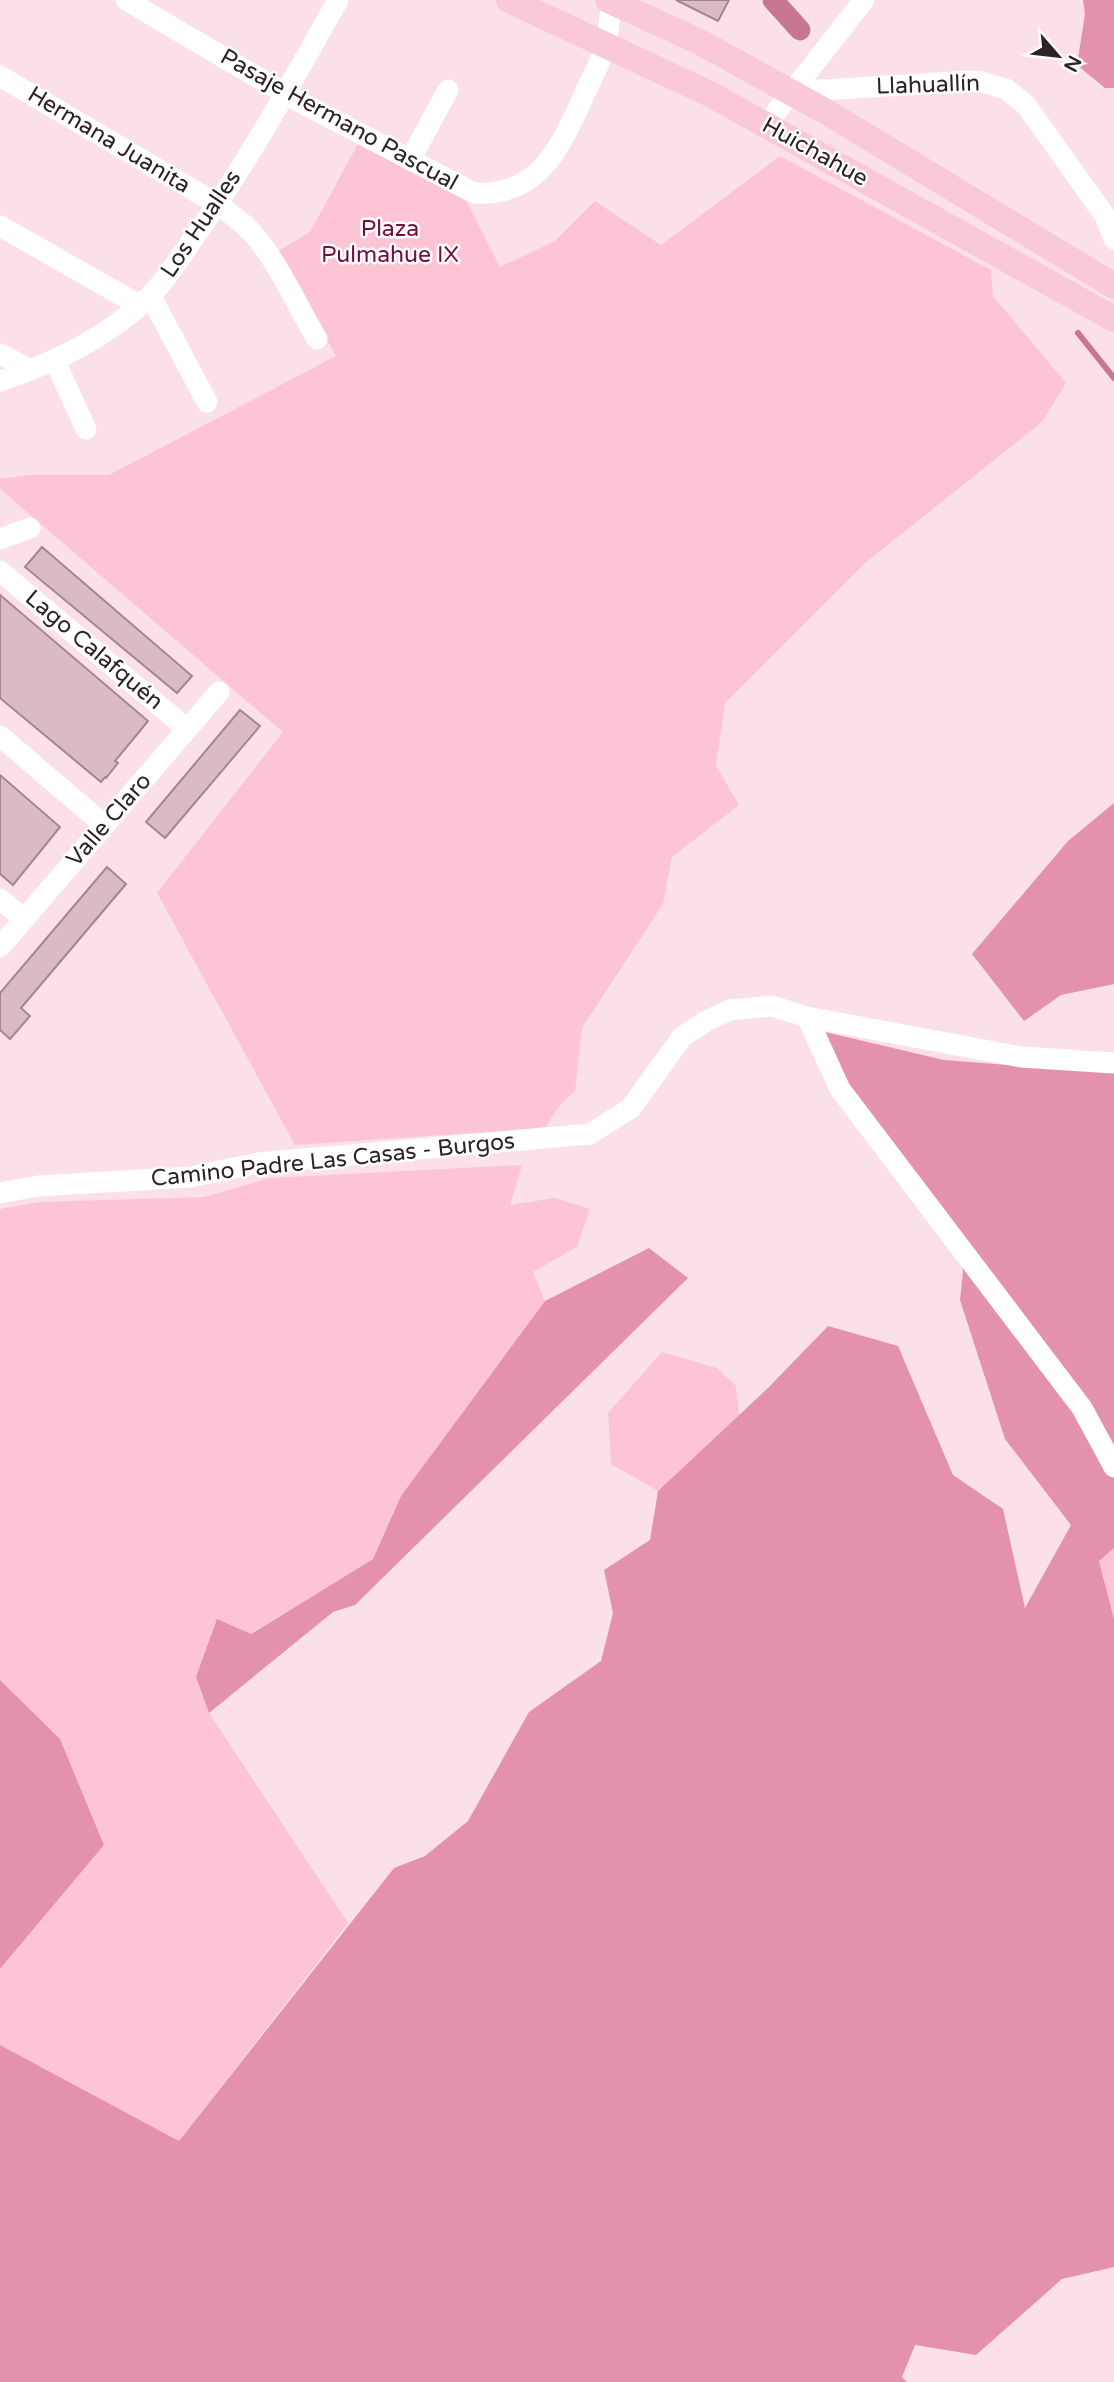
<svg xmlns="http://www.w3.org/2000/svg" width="1114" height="2382" font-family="'Varela Round',sans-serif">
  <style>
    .green { fill: #fdc4d6 }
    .forest { fill: #e491ad }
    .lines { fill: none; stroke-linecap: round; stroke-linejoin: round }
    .stream { stroke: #c77793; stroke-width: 6 }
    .canal { stroke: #c77793; stroke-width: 21 }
    .building { fill: #dabac3; stroke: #a4868f; stroke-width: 2 }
    .minor { stroke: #fff; stroke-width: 21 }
    .major { stroke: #f9c9d9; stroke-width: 26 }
    .labels { text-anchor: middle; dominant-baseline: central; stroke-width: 5; stroke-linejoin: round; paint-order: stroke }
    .street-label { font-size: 23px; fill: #2e2226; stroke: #fff }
    .park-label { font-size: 23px; fill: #710e3e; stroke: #fff }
  </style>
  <rect width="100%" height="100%" fill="#fbe0e8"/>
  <g class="green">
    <path d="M359 142 465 198 500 267 555 241 595 201 661 245 780 156 991 270 993 296 1066 383 1042 422 865 563 725 703 716 766 739 805 672 857 663 904 582 1028 575 1091 559 1106 545 1128 295 1145 157 893 283 732 0 489V479L29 475H109L336 356 277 252 310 232Z"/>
    <path d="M522 1165 510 1205 555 1198 590 1209 577 1247 533 1272 545 1301 401 1496 373 1559 250 1634 196 1677 209 1713 348 1923 179 2141 0 2045V1969L104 1845 60 1739 0 1680V1209L40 1202 204 1197 270 1178Z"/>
    <path d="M662 1352 717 1368 736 1386 739 1415 658 1491 611 1464 608 1413Z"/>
    <path d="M1114 1547V1619L1099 1560Z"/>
  </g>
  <g class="forest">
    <path d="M1083 0H1114V88H1105L1077 65 1085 14Z"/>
    <path d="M1114 803V984L1061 995 1024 1021 972 954 1068 841Z"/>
    <path d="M825 1032 944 1060 1114 1073V1548L1099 1561 1114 1619V2267L1062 2279 976 2355 915 2345 902 2377 907 2382H0V2045L179 2141 394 1868 425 1856 468 1821 529 1712 601 1661 613 1613 604 1570 650 1540 658 1491 768 1388 828 1326 898 1346 953 1475 1003 1509 1025 1608 1071 1525 1005 1439 960 1300 963 1272 956 1231 847 1085Z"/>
    <path d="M649 1248 688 1278 355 1605 333 1612 209 1713 196 1677 217 1619 251 1634 373 1559 401 1496 545 1301Z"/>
    <path d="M0 1680 60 1739 104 1845 0 1969Z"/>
  </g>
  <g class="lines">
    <path class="stream" d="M1078 333 1114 378"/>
    <path class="canal" d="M773 0 800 30"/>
  </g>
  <g class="building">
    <path d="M676 0H729L718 21Z"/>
    <path d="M42 547 192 676 177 693 25 567Z"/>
    <path d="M0 595 148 721 115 761 118 763 106 778 105 777 101 782 0 698Z"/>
    <path d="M240 710 260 726 165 838 146 822Z"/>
    <path d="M0 775 60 827 13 885 0 874Z"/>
    <path d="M107 867 126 884 21 1008 30 1016 10 1039 0 1030V993Z"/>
  </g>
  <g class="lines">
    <g class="minor">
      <path d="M126 0 296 100 474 193C541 197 561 145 585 93 592 77 602 60 606 43 609 29 609 14 613 0"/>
      <path d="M0 76 217 204C231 214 244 223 255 236 280 266 297 305 317 339"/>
      <path d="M789 92 970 81 982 82 1006 89 1026 105 1105 216 1114 239"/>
      <path d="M766 125 864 0"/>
      <path d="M410 160 448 90"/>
      <path d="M0 226 139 305"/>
      <path d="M150 295 207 402"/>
      <path d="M0 354 31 370"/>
      <path d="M55 361 86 429"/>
      <path d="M0 381C56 362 109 337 152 294 170 275 184 251 200 229 251 157 294 78 338 0"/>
      <path d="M0 539 30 528"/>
      <path d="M0 571 187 729"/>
      <path d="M0 736 104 825"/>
      <path d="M0 899 24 919"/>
      <path d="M0 947 219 692"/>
      <path d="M807 1017 840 1089 1082 1408 1114 1467"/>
      <path d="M0 1193 38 1186 190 1177 258 1163 590 1134 631 1108 682 1037 706 1021 730 1010 772 1006 807 1017 1021 1057 1114 1063"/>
    </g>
    <g class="major">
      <path d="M509 0 710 94 1114 319"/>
      <path d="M608 0 700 42 830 114 1114 286"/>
    </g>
  </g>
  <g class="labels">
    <g class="street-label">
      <text transform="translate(928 85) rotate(-2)">Llahuallín</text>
      <text transform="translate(339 120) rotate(29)">Pasaje Hermano Pascual</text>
      <text transform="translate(109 140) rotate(31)">Hermana Juanita</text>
      <text transform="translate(815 152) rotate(29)">Huichahue</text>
      <text transform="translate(201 224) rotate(-56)">Los Hualles</text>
      <text transform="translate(94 650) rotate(40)">Lago Calafquén</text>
      <text transform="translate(109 820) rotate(-49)">Valle Claro</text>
      <text transform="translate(333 1160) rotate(-6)">Camino Padre Las Casas - Burgos</text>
    </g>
    <g class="park-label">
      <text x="390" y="229">Plaza<tspan x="390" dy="26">Pulmahue IX</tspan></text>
    </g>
  </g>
  <g transform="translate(1058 56) rotate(118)" stroke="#ffffff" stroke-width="5" paint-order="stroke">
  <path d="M0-5L12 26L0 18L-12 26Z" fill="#2e2226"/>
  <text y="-10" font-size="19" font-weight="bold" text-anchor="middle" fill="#2e2226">N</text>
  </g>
</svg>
